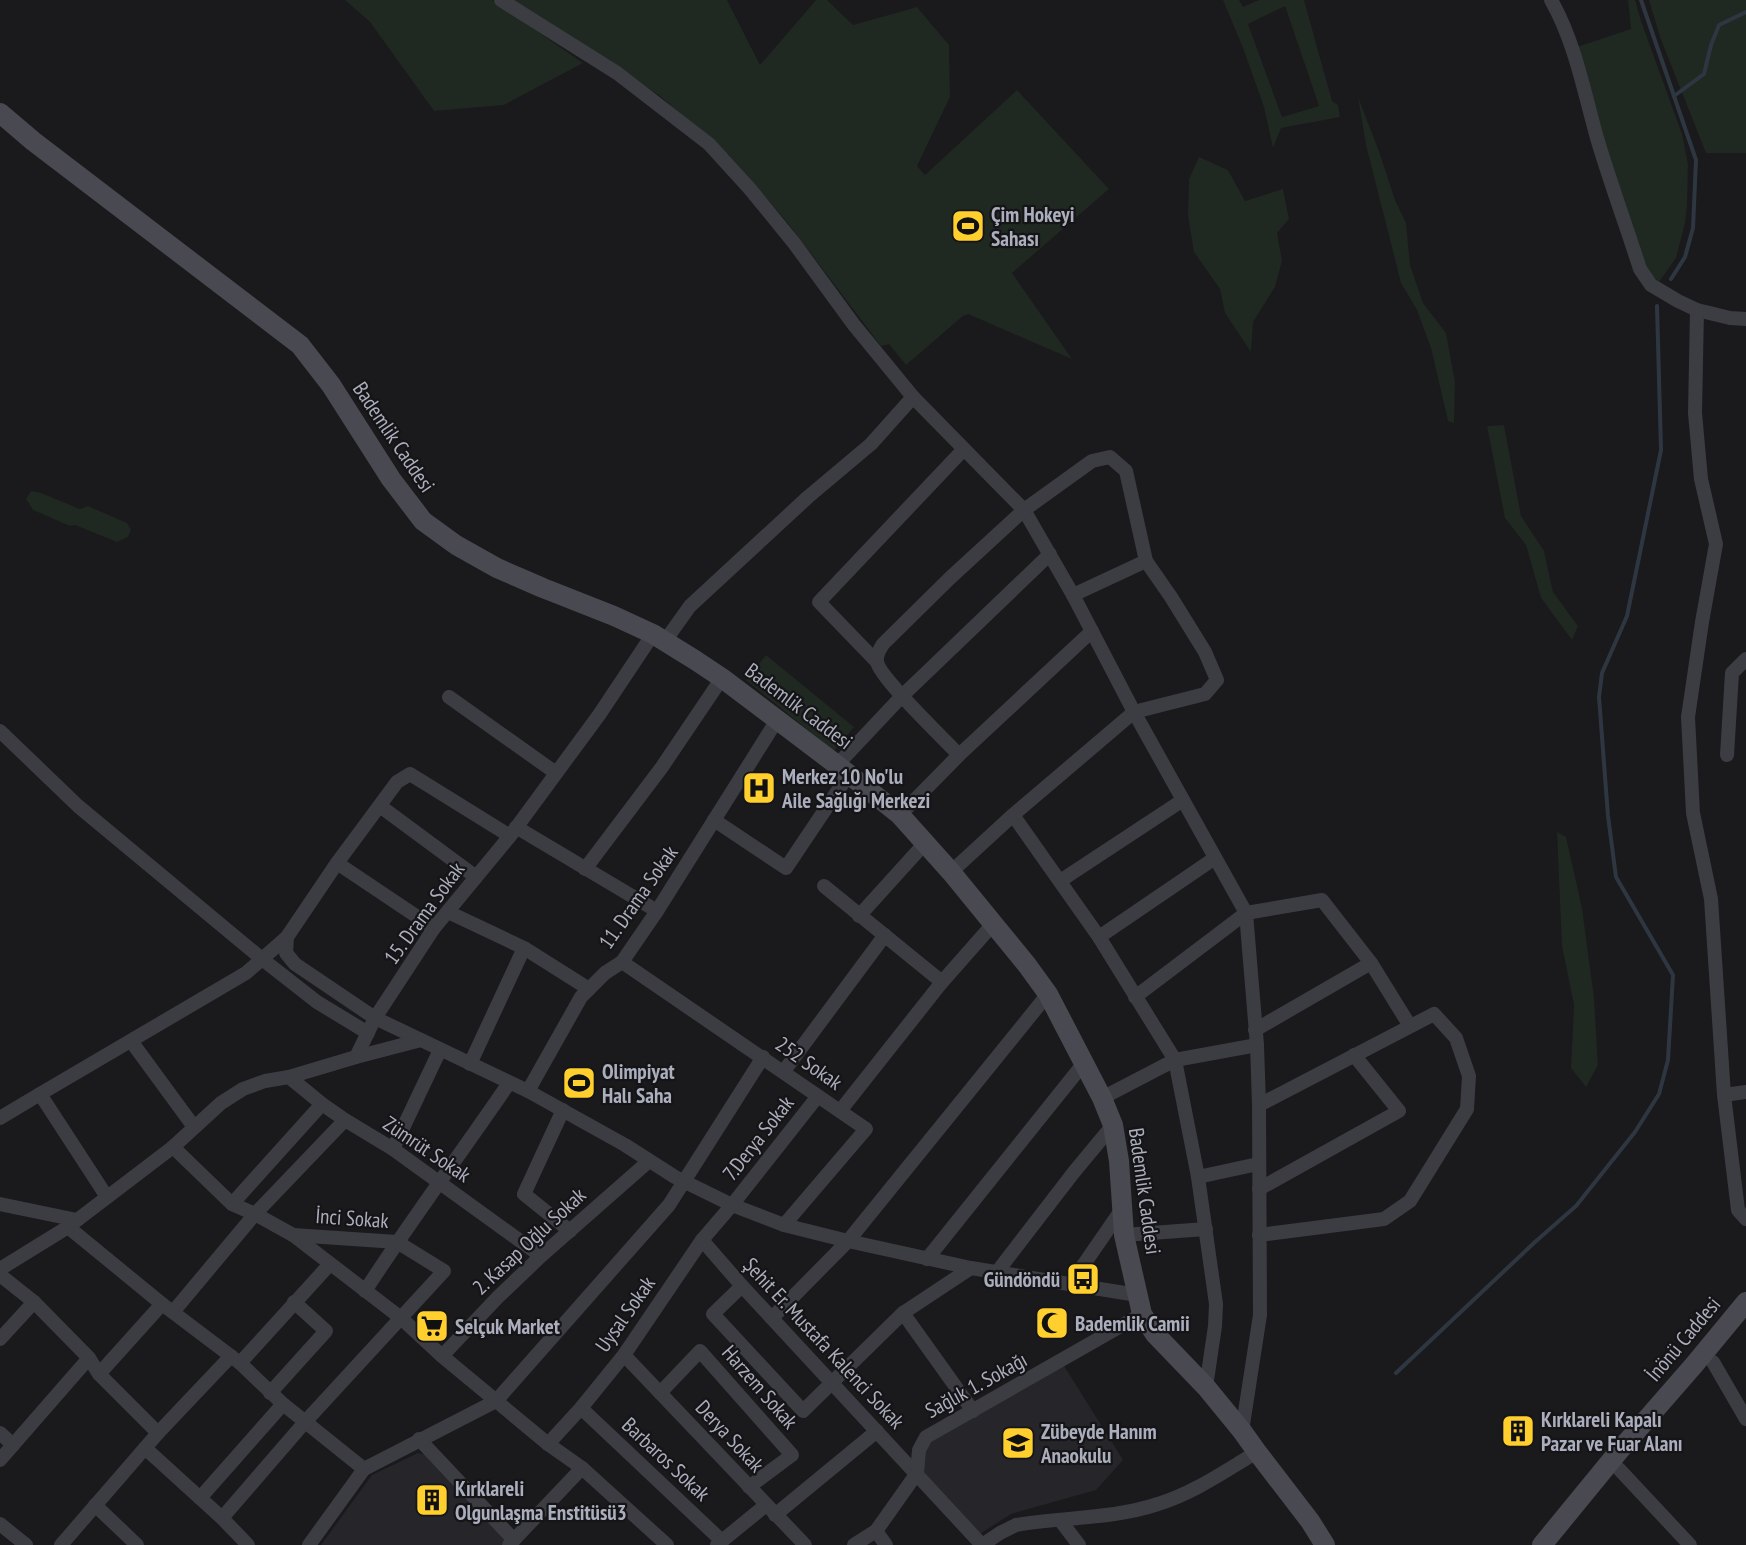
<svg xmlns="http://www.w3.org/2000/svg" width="1746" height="1545" font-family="'PT Sans Narrow',sans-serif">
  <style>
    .built { fill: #262529 }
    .green { fill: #1f2821; fill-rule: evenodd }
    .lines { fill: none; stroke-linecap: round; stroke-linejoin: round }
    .stream { stroke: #2e3741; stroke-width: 4 }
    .street { stroke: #3c3c43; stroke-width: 14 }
    .secondary { stroke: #484951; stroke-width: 20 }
    .labels { text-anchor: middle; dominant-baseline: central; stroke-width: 4.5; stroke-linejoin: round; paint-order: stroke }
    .poi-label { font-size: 21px; font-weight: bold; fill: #abaebc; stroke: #151417; text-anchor: start }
    .street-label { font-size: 21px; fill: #abaebc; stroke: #151417 }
  </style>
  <rect width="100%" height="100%" fill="#1a191c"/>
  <g class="built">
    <path d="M1061 1361 1123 1460 1096 1490 1011 1514 975 1537 917 1473 926 1437Z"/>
    <path d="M418 1453 434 1457 509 1545H321L372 1475Z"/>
  </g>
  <g class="green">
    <path d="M345 0H492L583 63 504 105 434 111 370 22Z"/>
    <path d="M511 0H727L760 65 816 0H827L853 25 917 7 949 45 950 97 917 166 925 175 1017 90 1109 189 1012 273 1072 359 968 314 963 316 906 365 889 344 881 346 787 222 728 154 660 96Z"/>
    <path d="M1223 0H1239L1243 7 1259 0H1304L1332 101 1338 105 1340 117 1281 128 1273 148 1264 107 1243 48ZM1285 6 1319 106 1282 117 1248 24Z"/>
    <path d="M1628 0H1635L1641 21 1682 134 1688 164 1687 205 1685 223 1676 258 1659 282 1646 269 1599 133 1577 47 1631 29Z"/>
    <path d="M1649 0H1746V153H1706L1660 37Z"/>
    <path d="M1358 97 1380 154 1395 200 1406 223 1410 265 1423 303 1446 333 1455 382 1454 423 1448 421 1431 348 1417 310 1401 283 1366 145Z"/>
    <path d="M1199 157 1228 170 1245 201 1283 189 1289 219 1277 233 1282 261 1275 287 1253 322 1251 352 1225 313 1220 289 1194 252 1188 216 1189 179Z"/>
    <path d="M1504 425 1521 516 1544 551 1553 592 1578 626 1572 640 1541 598 1526 545 1505 518 1487 426Z"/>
    <path d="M31 491 41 493 80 509 88 506 127 523 131 530 128 537 117 542 75 525 70 526 33 510 26 499Z"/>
    <path d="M766 655 854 727 834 751 746 680Z"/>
    <path d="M1557 832 1566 837 1582 908 1594 998 1598 1065 1586 1087 1571 1068 1574 1005 1562 946Z"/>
  </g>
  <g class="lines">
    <g class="stream">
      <path d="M1641 0 1696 160 1693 228 1685 257 1671 279"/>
      <path d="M1674 96 1704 74 1711 45 1719 25 1746 12"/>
      <path d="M1396 1373 1535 1242 1576 1206 1635 1132 1659 1094 1668 1060 1673 975 1616 877 1608 816 1599 697 1602 673 1627 616 1661 450 1657 306"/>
    </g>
    <g class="street">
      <path d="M501 0 617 73 709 144 750 189 794 243 854 325 913 397 1024 510 1073 595 1134 712 1246 913 1257 1045 1259 1105 1260 1315 1242 1431"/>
      <path d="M1551 0C1575 42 1584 92 1597 138 1610 182 1626 225 1640 269L1651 285 1678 301 1697 310 1730 318 1746 319"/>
      <path d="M1697 310 1695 413 1701 479 1716 544 1702 622 1688 717 1693 813 1711 899 1724 1095 1738 1210 1746 1219"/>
      <path d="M1073 595 1146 561"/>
      <path d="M665 641 690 606 808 497 871 444 913 397"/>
      <path d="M877 662 819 602 964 449"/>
      <path d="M449 697 556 773"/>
      <path d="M0 731 78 806 262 959 317 1002 368 1033"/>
      <path d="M1727 755 1732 673 1746 659"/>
      <path d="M837 765 902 696 1050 554"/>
      <path d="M380 806 476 877"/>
      <path d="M900 815 959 755 1092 631"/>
      <path d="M1013 815 1099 937 1175 1060 1198 1177 1216 1304 1215 1326 1206 1387"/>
      <path d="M714 820 786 868 849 774"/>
      <path d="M516 827 657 911"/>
      <path d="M337 863 287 937 286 953 295 964 375 1018 528 1091 625 1145 675 1177 732 1205 784 1225 848 1241 971 1268 1137 1295"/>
      <path d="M585 869 662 767 722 678"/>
      <path d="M951 872 1013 815 1134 712 1205 694 1217 680 1205 652 1171 597 1146 561 1126 471 1110 457 1092 461 1024 510 950 578 883 644C879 650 876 656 877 662 880 678 945 740 959 755"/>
      <path d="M1060 881 1183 800"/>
      <path d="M824 886 942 982"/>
      <path d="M448 912 524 948 589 989"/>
      <path d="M859 916 926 842"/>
      <path d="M434 928 337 863 397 782 410 774 510 836"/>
      <path d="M1099 937 1215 858"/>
      <path d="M622 962 866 1129 784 1225"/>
      <path d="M1135 997 1246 913 1322 900 1371 963 1410 1026"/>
      <path d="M1255 1030 1371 963"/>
      <path d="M131 1041 194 1127"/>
      <path d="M356 1057 421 1040"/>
      <path d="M470 1064 524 948"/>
      <path d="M784 1071 885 935"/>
      <path d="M289 1077 322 1104 345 1120 393 1149 541 1256"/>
      <path d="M528 1091 581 997 605 973 622 962 657 911 777 720"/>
      <path d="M40 1094 246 973 287 937"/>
      <path d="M1724 1095 1746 1092"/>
      <path d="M1102 1098 1175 1060 1257 1045"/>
      <path d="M1259 1105 1434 1014 1456 1038 1469 1076 1467 1109 1410 1201 1384 1219 1259 1235"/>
      <path d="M563 1110 524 1194 570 1231"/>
      <path d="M840 1111 942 982 994 923"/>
      <path d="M0 1118 40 1094 107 1197"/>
      <path d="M173 1147 232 1204 255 1214 293 1235 401 1318 442 1356 548 1444 582 1468 667 1545"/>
      <path d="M393 1149 440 1050"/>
      <path d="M1198 1177 1258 1164"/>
      <path d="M1259 1189 1399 1111 1354 1055"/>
      <path d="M0 1204 77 1220"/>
      <path d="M232 1204 322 1104"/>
      <path d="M68 1227 162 1304 240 1363 283 1404 364 1469"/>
      <path d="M1124 1235 1206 1229"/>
      <path d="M702 1240 742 1286 982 1545"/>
      <path d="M927 1259 1084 1063"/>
      <path d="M0 1269 68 1227 173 1147 221 1103 243 1089 265 1081 289 1077 356 1057 375 1018 434 928 510 836 599 715 653 634"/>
      <path d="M997 1272 1074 1172 1113 1125"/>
      <path d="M0 1275 34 1302 89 1358 99 1374 158 1433"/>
      <path d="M1071 1283 1122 1209"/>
      <path d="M742 1286 713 1314 803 1411 903 1313 971 1268"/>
      <path d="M365 1291C411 1220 462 1152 509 1083"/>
      <path d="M173 1312 255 1214 345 1120"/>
      <path d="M903 1313 973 1411"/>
      <path d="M772 1318 848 1241 1048 994"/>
      <path d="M0 1339 34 1302"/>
      <path d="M624 1355 805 1545"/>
      <path d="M442 1356 498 1297 541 1256 649 1161"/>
      <path d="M1713 1362 1746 1419"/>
      <path d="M240 1363 330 1264"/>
      <path d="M99 1374 162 1304"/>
      <path d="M270 1393 326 1331 294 1302"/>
      <path d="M660 1393 700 1351 792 1455 749 1487"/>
      <path d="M581 1408 722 1541"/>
      <path d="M0 1433 13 1445"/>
      <path d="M419 1439 514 1540"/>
      <path d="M548 1444 581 1408 624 1355 702 1240 732 1205 818 1096"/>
      <path d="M145 1448 222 1518 248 1545"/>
      <path d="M0 1460 89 1358"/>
      <path d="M1619 1469 1690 1545"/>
      <path d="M917 1473 919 1450 926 1437 1142 1314"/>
      <path d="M200 1498 283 1404"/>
      <path d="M95 1505 137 1545"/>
      <path d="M775 1515 877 1431"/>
      <path d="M222 1518 305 1422 444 1271 397 1242 293 1235"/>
      <path d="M1060 1520 1079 1545"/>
      <path d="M0 1524 26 1545"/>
      <path d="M876 1531 886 1545"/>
      <path d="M61 1545 158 1433 231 1356"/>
      <path d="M309 1545 364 1469 496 1401 669 1205 763 1057"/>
      <path d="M509 1545 582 1468"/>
      <path d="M717 1545 766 1505"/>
      <path d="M854 1545 876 1531 917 1473"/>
      <path d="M982 1545 1000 1533 1016 1525C1063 1517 1113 1519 1158 1504 1194 1493 1225 1471 1257 1452"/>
    </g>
    <g class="secondary">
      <path d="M0 113 33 141 300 345 331 385 391 479 423 521 456 545 497 568 543 588 614 616 653 634 695 660 722 678 837 765 900 815 951 872 1027 965 1048 994 1102 1098 1113 1125 1119 1161 1124 1235 1142 1314 1155 1334 1206 1387 1242 1431 1257 1452 1310 1521 1325 1545"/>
      <path d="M1542 1545 1619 1451 1694 1365 1746 1302"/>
    </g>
  </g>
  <defs>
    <symbol id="stadium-square" viewBox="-11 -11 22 22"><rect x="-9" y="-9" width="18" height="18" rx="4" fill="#ffcf2e" stroke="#151417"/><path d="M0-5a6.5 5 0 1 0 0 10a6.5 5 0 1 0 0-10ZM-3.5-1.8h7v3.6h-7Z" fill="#111"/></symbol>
    <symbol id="hospital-square" viewBox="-11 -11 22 22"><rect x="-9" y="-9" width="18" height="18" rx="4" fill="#ffcf2e" stroke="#151417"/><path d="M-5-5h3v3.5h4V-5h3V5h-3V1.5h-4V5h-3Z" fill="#111"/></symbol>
    <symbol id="bus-square" viewBox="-11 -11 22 22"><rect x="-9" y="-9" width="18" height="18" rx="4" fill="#ffcf2e" stroke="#151417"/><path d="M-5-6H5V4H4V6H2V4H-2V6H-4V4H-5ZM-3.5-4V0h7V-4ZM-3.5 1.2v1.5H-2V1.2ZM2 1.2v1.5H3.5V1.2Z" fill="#111"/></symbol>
    <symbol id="mosque-square" viewBox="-11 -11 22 22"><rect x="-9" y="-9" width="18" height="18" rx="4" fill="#ffcf2e" stroke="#151417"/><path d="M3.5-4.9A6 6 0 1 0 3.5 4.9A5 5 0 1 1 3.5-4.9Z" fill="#111"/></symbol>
    <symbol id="supermarket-square" viewBox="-11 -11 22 22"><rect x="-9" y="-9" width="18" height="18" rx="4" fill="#ffcf2e" stroke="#151417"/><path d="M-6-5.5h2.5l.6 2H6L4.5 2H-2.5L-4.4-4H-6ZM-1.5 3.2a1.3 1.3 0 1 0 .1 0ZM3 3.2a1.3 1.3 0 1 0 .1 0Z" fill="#111"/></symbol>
    <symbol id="building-square" viewBox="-11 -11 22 22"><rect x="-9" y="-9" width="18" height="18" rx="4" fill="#ffcf2e" stroke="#151417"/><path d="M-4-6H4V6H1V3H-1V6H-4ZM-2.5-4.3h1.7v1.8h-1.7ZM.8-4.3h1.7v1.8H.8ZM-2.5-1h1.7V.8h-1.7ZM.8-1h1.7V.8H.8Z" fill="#111"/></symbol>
    <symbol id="school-square" viewBox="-11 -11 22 22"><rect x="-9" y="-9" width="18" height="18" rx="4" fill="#ffcf2e" stroke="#151417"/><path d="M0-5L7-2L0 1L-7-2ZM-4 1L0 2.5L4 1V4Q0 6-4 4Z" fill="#111"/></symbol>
  </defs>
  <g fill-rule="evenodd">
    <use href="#stadium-square" x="949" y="207" width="38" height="38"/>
    <use href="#hospital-square" x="740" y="769" width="38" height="38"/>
    <use href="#stadium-square" x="560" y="1064" width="38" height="38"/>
    <use href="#bus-square" x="1064" y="1260" width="38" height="38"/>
    <use href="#mosque-square" x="1033" y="1304" width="38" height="38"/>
    <use href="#supermarket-square" x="413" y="1307" width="38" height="38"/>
    <use href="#building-square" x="1499" y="1412" width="38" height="38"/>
    <use href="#school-square" x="999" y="1424" width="38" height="38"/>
    <use href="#building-square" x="413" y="1481" width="38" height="38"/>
  </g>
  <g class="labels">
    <g class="poi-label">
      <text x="991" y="214">Çim Hokeyi<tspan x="991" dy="24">Sahası</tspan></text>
      <text x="782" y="776">Merkez 10 No'lu<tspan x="782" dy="24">Aile Sağlığı Merkezi</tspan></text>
      <text x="602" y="1071">Olimpiyat<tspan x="602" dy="24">Halı Saha</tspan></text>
      <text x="1060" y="1279" text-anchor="end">Gündöndü</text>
      <text x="1075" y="1323">Bademlik Camii</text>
      <text x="455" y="1326">Selçuk Market</text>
      <text x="1541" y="1419">Kırklareli Kapalı<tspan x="1541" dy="24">Pazar ve Fuar Alanı</tspan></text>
      <text x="1041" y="1431">Zübeyde Hanım<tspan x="1041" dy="24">Anaokulu</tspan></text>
      <text x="455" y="1488">Kırklareli<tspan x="455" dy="24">Olgunlaşma Enstitüsü3</tspan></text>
    </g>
    <g class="street-label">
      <text transform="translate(394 437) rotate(56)">Bademlik Caddesi</text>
      <text transform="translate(799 706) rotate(37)">Bademlik Caddesi</text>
      <text transform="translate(638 897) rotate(-55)">11. Drama Sokak</text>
      <text transform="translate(424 913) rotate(-54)">15. Drama Sokak</text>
      <text transform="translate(809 1063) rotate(35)">252 Sokak</text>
      <text transform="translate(758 1138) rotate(-52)">7.Derya Sokak</text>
      <text transform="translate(427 1149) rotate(34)">Zümrüt Sokak</text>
      <text transform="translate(1145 1191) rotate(82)">Bademlik Caddesi</text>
      <text transform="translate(352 1218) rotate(4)">İnci Sokak</text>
      <text transform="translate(529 1241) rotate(-43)">2. Kasap Oğlu Sokak</text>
      <text transform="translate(625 1314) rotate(-55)">Uysal Sokak</text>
      <text transform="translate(1683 1339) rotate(-50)">İnönü Caddesi</text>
      <text transform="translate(824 1343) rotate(47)">Şehit Er. Mustafa Kalenci Sokak</text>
      <text transform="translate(976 1385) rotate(-29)">Sağlık 1. Sokağı</text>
      <text transform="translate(760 1387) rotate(49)">Harzem Sokak</text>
      <text transform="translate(730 1436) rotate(47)">Derya Sokak</text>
      <text transform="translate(666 1459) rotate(43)">Barbaros Sokak</text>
    </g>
  </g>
</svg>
